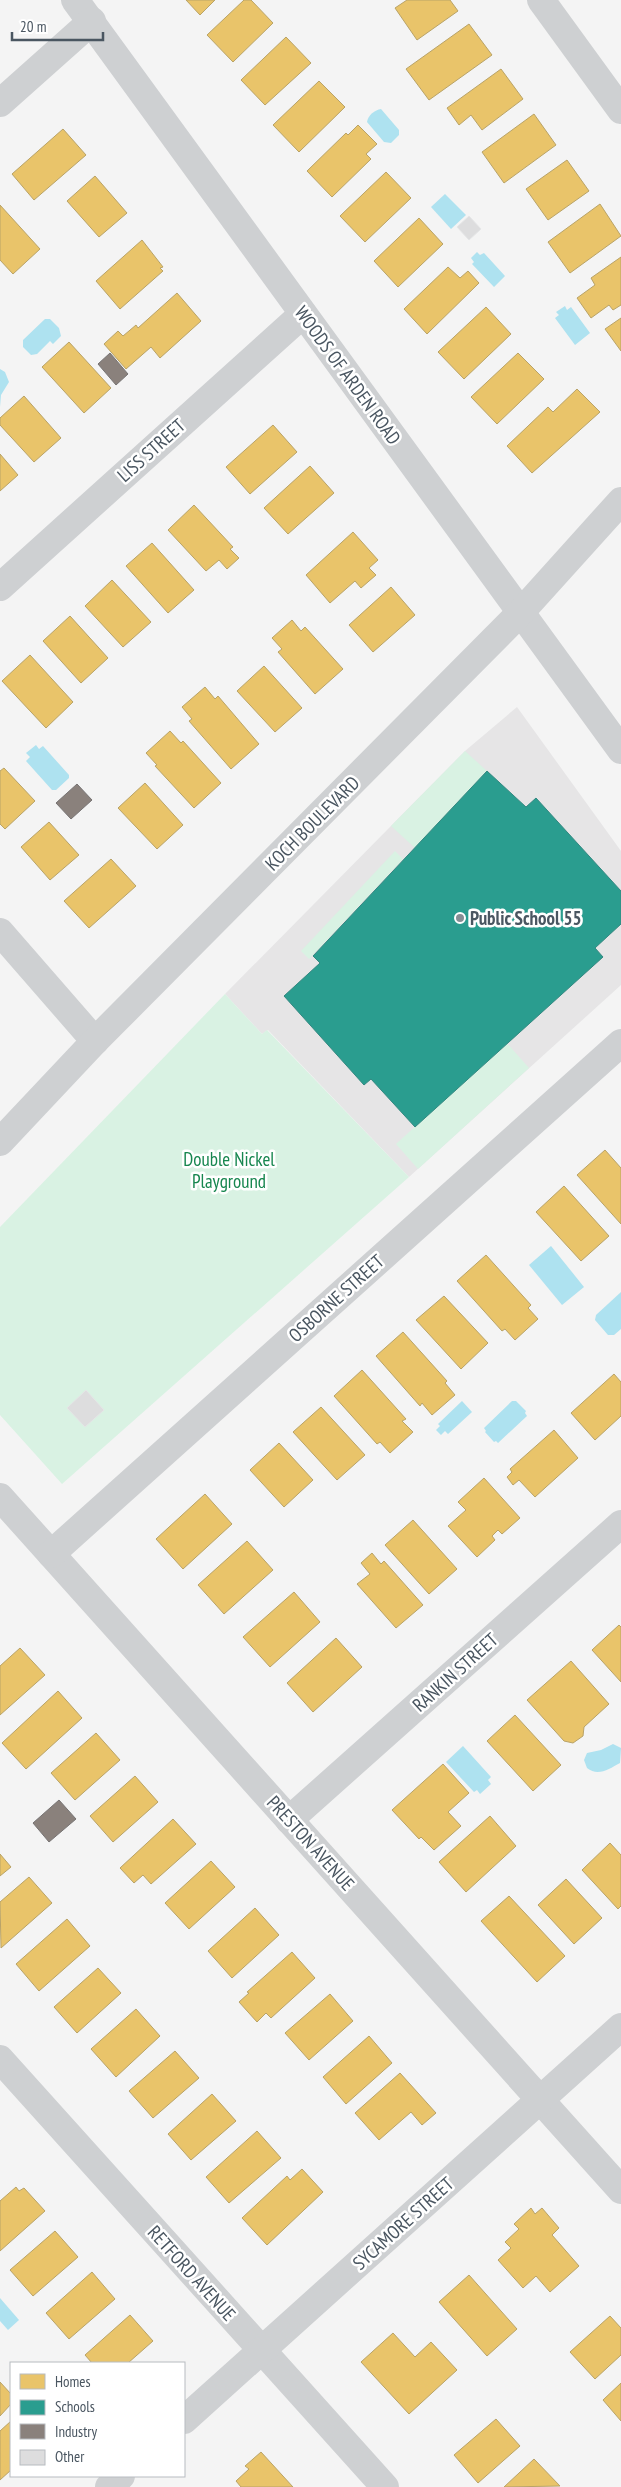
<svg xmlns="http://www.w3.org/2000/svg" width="621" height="2487" font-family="'PT Sans Narrow',sans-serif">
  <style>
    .education { fill: #e6e5e6 }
    .green { fill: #d9f2e3 }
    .water { fill: #aee2f0 }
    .homes { fill: #e9c46a; stroke: #b9a367 }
    .schools { fill: #2a9d8f; stroke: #348881 }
    .industry { fill: #8a817c; stroke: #777474 }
    .building { fill: #ddddde; stroke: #e5e6e7 }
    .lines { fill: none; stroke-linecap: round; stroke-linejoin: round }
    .minor { stroke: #ced0d2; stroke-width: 28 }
    .poi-dot { fill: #868d94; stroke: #fff; stroke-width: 2 }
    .labels { text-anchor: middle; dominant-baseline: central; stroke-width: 5; stroke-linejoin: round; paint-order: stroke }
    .street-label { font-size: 19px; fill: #4a5661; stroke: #fff }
    .poi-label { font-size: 19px; font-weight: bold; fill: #4a5661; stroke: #fff; text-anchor: start }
    .park-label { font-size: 19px; fill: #17864f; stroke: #fff }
  </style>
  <rect width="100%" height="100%" fill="#f4f4f4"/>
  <path class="education" d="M517 707 621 851V985L409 1177 268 1030 262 1034 225 994 465 751Z"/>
  <g class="green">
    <path d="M465 751 487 771 415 848 391 826Z"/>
    <path d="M395 851 403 859 309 959 301 951Z"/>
    <path d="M225 994 262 1034 267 1030 409 1177 62 1484 0 1415V1227Z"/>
    <path d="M507 1043 529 1068 418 1169 396 1144Z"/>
  </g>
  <g class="water">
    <path d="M381 109 399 130V135L391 143 384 142 367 122C368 115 375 110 381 109Z"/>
    <path d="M445 194 466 215 451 229 431 207Z"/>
    <path d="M477 252 480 255 484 253 505 276 494 287 472 264 474 262 471 258Z"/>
    <path d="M565 306 567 310 571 307 590 333 575 345 555 318 559 315 556 312Z"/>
    <path d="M45 319H50L59 328 61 336 53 344 50 341 37 354 31 355 23 347V340Z"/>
    <path d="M0 369 5 372 9 382 1 395 0 407Z"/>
    <path d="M36 745 39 749 43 746 69 775V778L56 790H52L26 761 30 757 26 753Z"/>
    <path d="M551 1246 584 1287 562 1305 529 1265Z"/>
    <path d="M621 1292V1329L614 1335H608L595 1320 596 1315Z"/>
    <path d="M462 1401 472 1412 448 1434 445 1431 441 1435 436 1430 440 1426 438 1424Z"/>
    <path d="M512 1401H516L526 1411 525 1413 527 1416 498 1443 496 1441 494 1442 485 1432 486 1431 484 1428Z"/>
    <path d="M613 1744 621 1748 620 1763C609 1769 598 1777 587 1768L584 1760 587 1753 601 1750Z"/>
    <path d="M463 1746 491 1777 488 1780 491 1784 480 1794 477 1790 474 1792 446 1762Z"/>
    <path d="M0 2298 19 2320 8 2330 0 2321Z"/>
  </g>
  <g class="homes">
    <path d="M186 0H215L200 15Z"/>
    <path d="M244 0H251L273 23 233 62 207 35Z"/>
    <path d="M407 0H450L458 11 417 40 395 8Z"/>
    <path d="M469 24 492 55 429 100 406 69Z"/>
    <path d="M286 37 311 63 265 105 241 80Z"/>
    <path d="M501 69 523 99 482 130 471 115 459 125 447 108Z"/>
    <path d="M319 81 345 107 299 152 273 125Z"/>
    <path d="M534 114 556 145 504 183 482 152Z"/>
    <path d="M358 125 377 144 366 154 371 159 332 197 307 171 346 133 348 135Z"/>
    <path d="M63 129 86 155 34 200 12 174Z"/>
    <path d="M567 160 589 191 548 220 526 189Z"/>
    <path d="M386 172 411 198 365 242 340 216Z"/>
    <path d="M95 176 127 213 99 237 67 201Z"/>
    <path d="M600 204 621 236 570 273 548 242Z"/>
    <path d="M0 205 40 249 13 274 0 260Z"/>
    <path d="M419 218 443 244 398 287 374 261Z"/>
    <path d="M142 240 163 267 160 268 163 271 120 309 96 281Z"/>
    <path d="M621 257V305L613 310 609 305 591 318 577 298 595 285 591 278Z"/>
    <path d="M448 267 460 278 468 271 479 283 427 334 404 309Z"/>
    <path d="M177 293 201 321 160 358 151 347 126 369 104 344 118 331 123 336 136 325 138 328Z"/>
    <path d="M486 307 511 334 464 379 438 352Z"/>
    <path d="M621 318V351L605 329Z"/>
    <path d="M69 342 111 388 84 413 42 367Z"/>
    <path d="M518 353 544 379 497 424 471 397Z"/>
    <path d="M577 389 600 412 532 473 507 446 548 407 553 412Z"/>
    <path d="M24 396 61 438 34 462 0 425V418Z"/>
    <path d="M273 425 297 452 250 494 226 467Z"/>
    <path d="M0 454 18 475 0 491Z"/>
    <path d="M310 466 334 493 288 534 264 508Z"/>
    <path d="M194 505 233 547 230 549 239 558 227 569 219 560 206 571 168 530Z"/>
    <path d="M353 532 378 560 369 568 376 575 361 588 355 581 330 603 306 575Z"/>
    <path d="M152 543 194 590 168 613 126 566Z"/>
    <path d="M112 580 151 622 123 647 85 606Z"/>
    <path d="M391 587 415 615 373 652 349 625Z"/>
    <path d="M70 616 108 658 81 683 43 641Z"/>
    <path d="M292 620 301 631 305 627 343 669 315 694 278 652 282 649 272 638Z"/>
    <path d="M30 655 73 702 46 728 2 681Z"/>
    <path d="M264 666 302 708 275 732 237 691Z"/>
    <path d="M205 687 215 699 218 696 259 744 231 769 189 721 192 719 182 707Z"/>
    <path d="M170 731 181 743 183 741 221 783 194 808 155 766 157 765 146 753Z"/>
    <path d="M4 768 35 801 5 829 0 824V771Z"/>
    <path d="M145 783 183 825 157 849 118 808Z"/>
    <path d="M49 822 79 855 50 880 21 847Z"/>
    <path d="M111 859 136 886 89 928 64 901Z"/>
    <path d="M605 1150 621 1168V1224L577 1175Z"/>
    <path d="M564 1186 609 1236 581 1261 536 1212Z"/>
    <path d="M486 1255 531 1305 528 1308 538 1319 515 1340 505 1329 502 1331 457 1281Z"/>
    <path d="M444 1296 488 1343 461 1369 416 1320Z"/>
    <path d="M403 1332 447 1381 445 1383 455 1395 432 1415 422 1403 420 1406 376 1356Z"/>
    <path d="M362 1370 406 1419 402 1421 413 1432 390 1453 380 1442 377 1444 334 1396Z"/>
    <path d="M614 1374 621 1382V1416L595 1440 571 1413Z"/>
    <path d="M321 1407 365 1455 337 1480 293 1432Z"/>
    <path d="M554 1430 578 1458 535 1497 519 1480 513 1485 507 1477 512 1472 510 1469Z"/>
    <path d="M279 1443 313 1480 284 1507 250 1470Z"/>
    <path d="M484 1478 520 1518 502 1534 498 1530 492 1536 495 1540 477 1557 448 1526 466 1510 458 1502Z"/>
    <path d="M205 1494 232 1524 183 1569 156 1539Z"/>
    <path d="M413 1520 457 1569 429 1594 385 1545Z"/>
    <path d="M247 1541 273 1570 224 1614 198 1585Z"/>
    <path d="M372 1553 381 1564 384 1561 423 1605 396 1628 357 1584 370 1574 361 1563Z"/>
    <path d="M294 1592 320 1622 270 1667 243 1637Z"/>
    <path d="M619 1625 621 1627V1682L592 1650Z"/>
    <path d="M336 1638 362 1667 313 1712 287 1683Z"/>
    <path d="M20 1648 45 1675 0 1715V1666Z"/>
    <path d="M571 1661 609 1704 584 1727 583 1736 573 1743 564 1741 527 1700Z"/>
    <path d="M58 1691 82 1718 26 1769 2 1743Z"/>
    <path d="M515 1715 561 1765 533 1791 487 1741Z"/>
    <path d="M96 1733 120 1760 75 1800 51 1773Z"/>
    <path d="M443 1764 469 1793 448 1812 461 1826 434 1850 421 1837 419 1839 392 1810Z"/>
    <path d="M135 1776 158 1802 113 1842 90 1816Z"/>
    <path d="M490 1816 516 1846 466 1892 439 1862Z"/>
    <path d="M173 1819 196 1844 151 1884 143 1875 134 1883 120 1868Z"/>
    <path d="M610 1843 621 1855V1906L618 1909 582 1870Z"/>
    <path d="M0 1854 11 1867 0 1876Z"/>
    <path d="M211 1861 235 1887 189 1929 165 1903Z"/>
    <path d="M29 1877 52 1903 1 1948 0 1902Z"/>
    <path d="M566 1879 602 1918 574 1944 538 1905Z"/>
    <path d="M509 1896 565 1956 537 1982 481 1921Z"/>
    <path d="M255 1908 279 1935 232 1978 208 1951Z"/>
    <path d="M67 1919 90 1946 39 1991 16 1964Z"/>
    <path d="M292 1952 315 1978 271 2018 266 2013 257 2022 239 2002 249 1993 247 1992Z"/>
    <path d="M98 1968 121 1993 77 2033 54 2007Z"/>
    <path d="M330 1994 353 2021 309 2060 285 2033Z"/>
    <path d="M136 2009 160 2036 116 2077 91 2049Z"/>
    <path d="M369 2036 392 2063 346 2104 323 2077Z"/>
    <path d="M175 2051 199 2078 153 2118 129 2091Z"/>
    <path d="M400 2073 436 2113 422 2125 411 2112 379 2140 355 2113Z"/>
    <path d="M212 2094 236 2121 191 2160 168 2134Z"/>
    <path d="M257 2131 281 2158 229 2203 206 2177Z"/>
    <path d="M302 2169 323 2192 267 2245 242 2218 287 2176 290 2180Z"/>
    <path d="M16 2187 19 2191 24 2188 45 2211 0 2251V2201Z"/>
    <path d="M531 2208 535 2214 542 2208 559 2228 552 2235 579 2266 550 2292 536 2276 523 2288 498 2260 511 2248 505 2242 519 2229 514 2224Z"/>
    <path d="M55 2231 78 2257 33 2296 10 2270Z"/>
    <path d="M92 2272 115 2299 69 2339 46 2313Z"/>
    <path d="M469 2275 517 2329 487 2356 439 2302Z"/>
    <path d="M130 2315 153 2341 128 2363H92L85 2355Z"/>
    <path d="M610 2316 621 2328V2355L595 2379 570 2352Z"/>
    <path d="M393 2333 415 2357 431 2342 457 2370 409 2414 361 2362Z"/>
    <path d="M0 2382 11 2394V2404L0 2416Z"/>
    <path d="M621 2383V2421L603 2400Z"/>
    <path d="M496 2419 520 2446 478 2483 454 2455Z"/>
    <path d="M11 2421V2470L0 2480V2431Z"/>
    <path d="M261 2452 293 2487H241L236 2481 249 2469 245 2466Z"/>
    <path d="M534 2459 560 2486 504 2487Z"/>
  </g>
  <path class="schools" d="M487 771 526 807 536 798 621 891V924L595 948 603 957 415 1127 371 1079 364 1085 284 996 320 963 313 956Z"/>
  <g class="industry">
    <path d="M110 353 128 374 116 385 98 364Z"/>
    <path d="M77 784 92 800 71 819 56 803Z"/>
    <path d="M59 1800 76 1819 49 1842 33 1823Z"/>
  </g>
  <g class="building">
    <path d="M469 216 481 229 469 240 457 227Z"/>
    <path d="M86 1390 104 1410 85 1427 67 1408Z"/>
  </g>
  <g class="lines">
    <g class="minor">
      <path d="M75 0 621 750"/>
      <path d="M541 0 621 110"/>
      <path d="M0 103 92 21"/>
      <path d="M0 587 303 314"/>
      <path d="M0 932 95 1041"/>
      <path d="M0 1142 95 1041 521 612 621 501"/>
      <path d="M0 1497 621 2190"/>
      <path d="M51 1554 621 1043"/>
      <path d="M289 1820 621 1524"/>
      <path d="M0 2059 385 2487"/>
      <path d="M184 2420 621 2027"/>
      <path d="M109 2487 121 2476"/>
    </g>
  </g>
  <circle class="poi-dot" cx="460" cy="918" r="5"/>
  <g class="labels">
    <g class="street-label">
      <text transform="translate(348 375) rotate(54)">WOODS OF ARDEN ROAD</text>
      <text transform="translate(151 450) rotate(-42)">LISS STREET</text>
      <text transform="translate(312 823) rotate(-45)">KOCH BOULEVARD</text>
      <text transform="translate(336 1298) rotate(-42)">OSBORNE STREET</text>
      <text transform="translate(455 1672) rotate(-42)">RANKIN STREET</text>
      <text transform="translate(311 1843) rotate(48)">PRESTON AVENUE</text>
      <text transform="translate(403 2223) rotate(-42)">SYCAMORE STREET</text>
      <text transform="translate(192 2273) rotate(48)">RETFORD AVENUE</text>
    </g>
    <g class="poi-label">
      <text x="470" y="918">Public School 55</text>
    </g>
    <g class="park-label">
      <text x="229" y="1159">Double Nickel<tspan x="229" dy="22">Playground</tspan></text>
    </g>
  </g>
  <rect x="10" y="2362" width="175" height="115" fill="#ffffff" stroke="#b7bbc0"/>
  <rect x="20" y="2374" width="25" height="15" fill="#e9c46a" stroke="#b7bbc0"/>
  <text x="55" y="2387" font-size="15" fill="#4a5661">Homes</text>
  <rect x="20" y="2400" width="25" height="15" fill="#2a9d8f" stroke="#b7bbc0"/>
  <text x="55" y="2412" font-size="15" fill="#4a5661">Schools</text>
  <rect x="20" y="2424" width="25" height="15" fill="#8a817c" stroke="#b7bbc0"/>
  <text x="55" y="2437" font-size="15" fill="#4a5661">Industry</text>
  <rect x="20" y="2450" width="25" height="15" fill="#ddddde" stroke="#b7bbc0"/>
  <text x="55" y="2462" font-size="15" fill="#4a5661">Other</text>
  <path d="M12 32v8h91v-8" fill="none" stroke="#4a5661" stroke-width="2.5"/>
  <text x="20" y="32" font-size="15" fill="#4a5661" stroke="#ffffff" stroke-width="4" paint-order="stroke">20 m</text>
</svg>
